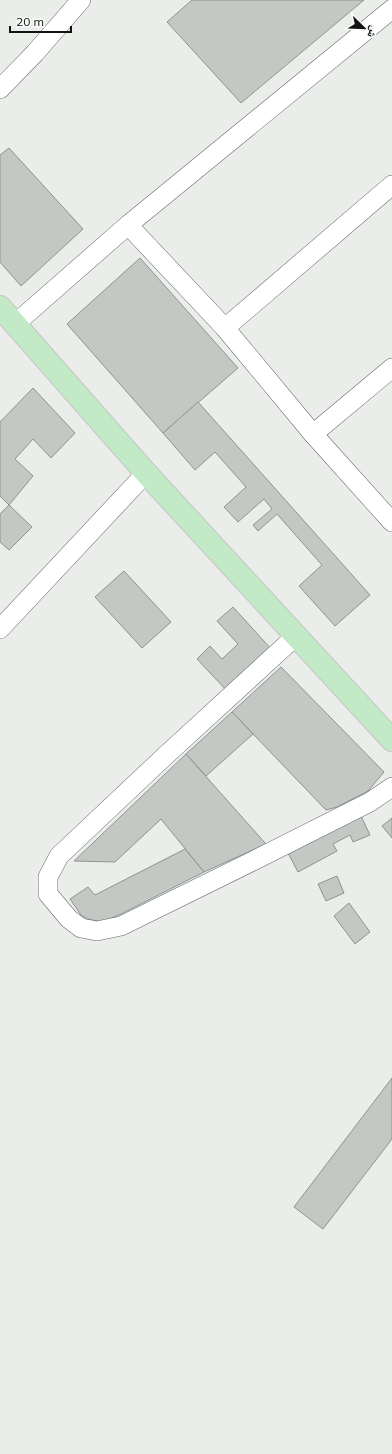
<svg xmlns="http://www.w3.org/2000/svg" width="392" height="1454" font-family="Mulish,'Noto Naskh Arabic',sans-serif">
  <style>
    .building { fill: #c4c8c5; stroke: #909491 }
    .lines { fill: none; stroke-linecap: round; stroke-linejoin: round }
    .minor-casing { stroke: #676a67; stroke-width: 20 }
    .primary-casing { stroke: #c6c6c6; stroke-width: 24 }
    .minor { stroke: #fff; stroke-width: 19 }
    .primary { stroke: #c2eac6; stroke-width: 22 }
  </style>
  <rect width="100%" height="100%" fill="#eaedea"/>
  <g class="building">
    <path d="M192 0H364L241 103 167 22Z"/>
    <path d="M9 148 83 229 21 286 0 262V155Z"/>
    <path d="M140 258 238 368 163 433 67 324Z"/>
    <path d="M33 388 75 433 51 458 33 439 15 459 33 476 9 505 0 496V422Z"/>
    <path d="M198 402 370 595 335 626 299 586 322 565 277 514 258 531 253 525 272 509 264 499 238 522 224 507 246 487 215 452 195 470 163 433Z"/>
    <path d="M9 505 32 527 9 550 0 542V514Z"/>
    <path d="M124 571 171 622 142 648 95 597Z"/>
    <path d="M233 607 272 650 228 692 197 659 210 646 222 659 238 644 217 621Z"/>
    <path d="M281 667 384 772 368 791 337 807 326 810 232 712Z"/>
    <path d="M232 712 253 734 206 776 186 754Z"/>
    <path d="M186 754 266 844 204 872 161 819 115 862 74 861Z"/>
    <path d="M361 816 370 835 353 842 350 835 333 844 337 851 298 872 288 853Z"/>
    <path d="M392 818V838L382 826Z"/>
    <path d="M185 849 204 872 121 914 102 922 88 919 81 915 70 899 88 887 95 895Z"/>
    <path d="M337 876 344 893 326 901 318 884Z"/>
    <path d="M349 903 370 932 355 944 334 916Z"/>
    <path d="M392 1078V1139L323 1229 294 1207Z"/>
  </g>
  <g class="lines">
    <defs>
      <g id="minor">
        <path d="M0 89 35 53 81 0"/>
        <path d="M128 225 225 328 313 434 392 522"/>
        <path d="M15 324 128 225 392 9"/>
        <path d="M225 328 392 185"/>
        <path d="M313 434 392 368"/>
        <path d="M0 629 146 473"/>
        <path d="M297 635 165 756 59 856 48 877V894L69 919 81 928 97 931 121 926 255 860 370 802 392 787"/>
      </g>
      <path id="primary" d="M0 307 146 473 392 740"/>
    </defs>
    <use href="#minor" class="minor-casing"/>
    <use href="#primary" class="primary-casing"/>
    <use href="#minor" class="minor"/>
    <use href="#primary" class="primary"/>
  </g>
  <g transform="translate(364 28) rotate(113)" stroke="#f7faf7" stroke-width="3" paint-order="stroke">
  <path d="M0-3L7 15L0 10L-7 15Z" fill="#111211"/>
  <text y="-6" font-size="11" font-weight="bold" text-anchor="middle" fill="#111211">ش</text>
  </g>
  <path d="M10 26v6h61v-6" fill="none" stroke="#111211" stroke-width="2"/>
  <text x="16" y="26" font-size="12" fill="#111211" stroke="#f7faf7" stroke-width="3" paint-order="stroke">20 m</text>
</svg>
